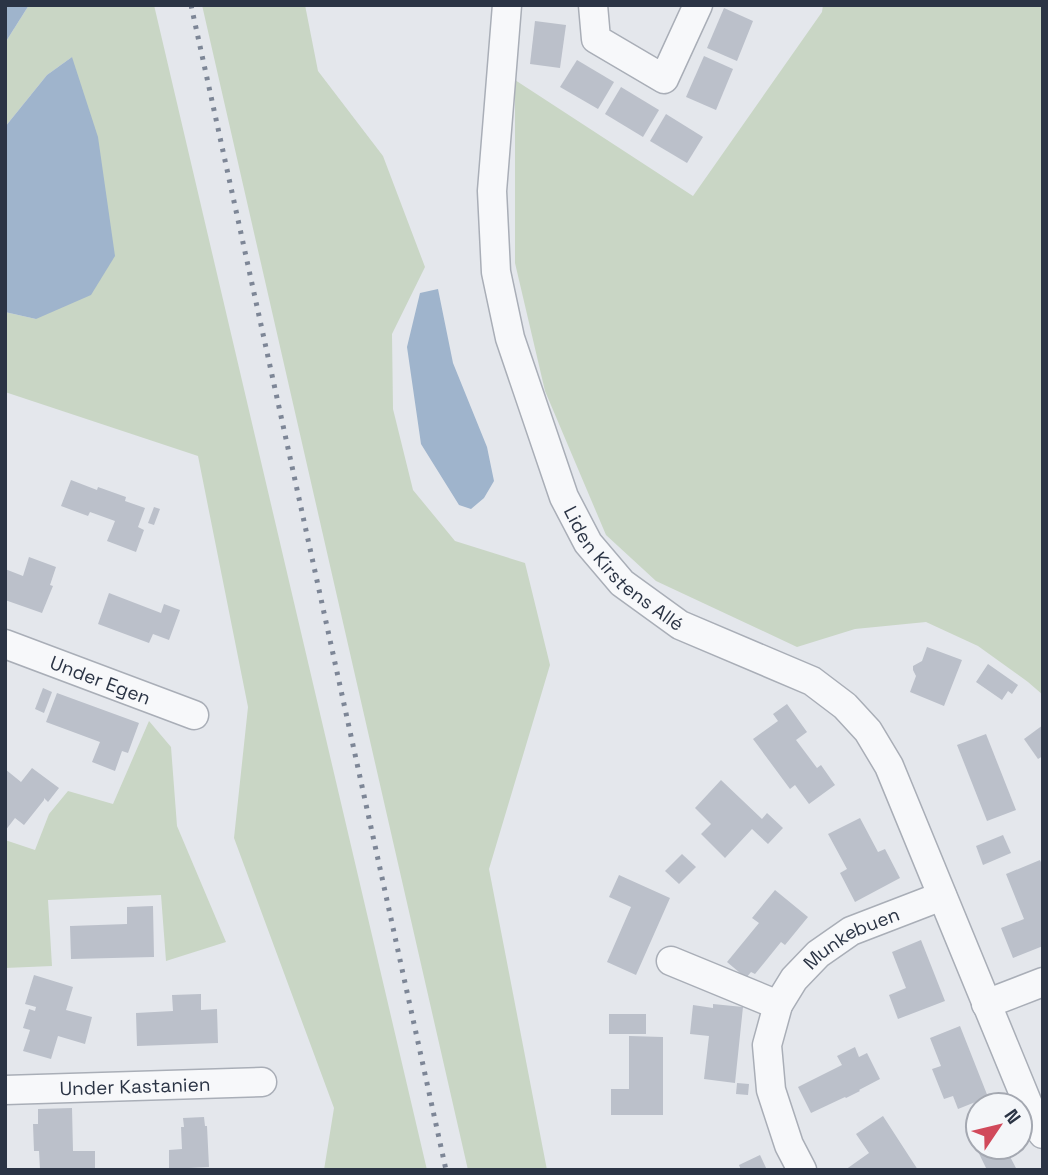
<svg xmlns="http://www.w3.org/2000/svg" width="1048" height="1175" font-family="'Space Grotesk',sans-serif">
  <style>
    .green { fill: #c9d6c5 }
    .water { fill: #9fb4cc }
    .building { fill: #bbc0ca }
    .lines { fill: none; stroke-linecap: round; stroke-linejoin: round }
    .minor-casing { stroke: #a9aeb7; stroke-width: 31 }
    .minor { stroke: #f7f8fa; stroke-width: 28 }
    .rail { stroke: #7d8696; stroke-width: 5; stroke-dasharray: 3.5 7; stroke-linecap: butt }
    .labels { text-anchor: middle; dominant-baseline: central; stroke-width: 5; stroke-linejoin: round; paint-order: stroke }
    .street-label { font-size: 19px; fill: #2b3445; stroke: #f4f6f9 }
  </style>
  <rect width="100%" height="100%" fill="#e4e7ec"/>
  <g class="green">
    <path d="M29 5H154L427 1170H324L334 1108 234 838 248 707 198 456 5 392V312L36 319 72 57 47 75 5 127V43Z"/>
    <path d="M202 5H305L318 71 383 156 425 267 392 334 393 409 413 490 455 541 525 563 550 665 489 869 547 1170H468Z"/>
    <path d="M823 5H1043V695L1028 682 978 646 926 622 855 629 797 647 656 581 606 535 545 391 515 263V80L693 196 822 12Z"/>
    <path d="M149 721 171 747 177 826 226 942 166 961 161 895 48 900 52 966 5 968V840L35 850 49 814 68 791 113 804Z"/>
  </g>
  <g class="water">
    <path d="M5 5H29L5 43Z"/>
    <path d="M72 57 98 137 115 256 91 295 36 319 5 312V127L47 75Z"/>
    <path d="M438 289 453 363 487 447 494 481 484 498 471 509 459 505 421 444 407 347 420 293Z"/>
  </g>
  <g class="building">
    <path d="M724 8 753 21 737 61 707 48Z"/>
    <path d="M535 21 566 25 560 68 530 64Z"/>
    <path d="M704 56 733 69 716 110 686 97Z"/>
    <path d="M577 60 614 82 598 109 560 87Z"/>
    <path d="M621 87 659 110 643 137 605 114Z"/>
    <path d="M666 114 703 137 687 163 650 141Z"/>
    <path d="M71 480 97 490 98 487 126 497 125 501 145 508 138 527 144 530 136 552 107 541 115 521 90 512 88 516 61 506Z"/>
    <path d="M154 507 160 509 154 525 148 523Z"/>
    <path d="M29 557 56 567 50 585 53 586 42 613 5 600V569L23 576Z"/>
    <path d="M109 593 161 613 164 604 180 610 169 640 153 634 149 643 98 624Z"/>
    <path d="M927 647 962 660 944 706 910 692 916 676 913 670V666L922 661Z"/>
    <path d="M988 664 1018 685 1012 694 1008 691 1002 700 976 682Z"/>
    <path d="M43 688 52 692 44 713 35 709Z"/>
    <path d="M57 693 139 723 128 753 122 751 115 771 92 762 100 742 46 722Z"/>
    <path d="M787 704 807 732 796 740 817 768 821 765 835 785 809 804 795 785 790 789 753 739 778 721 773 714Z"/>
    <path d="M1043 725V756L1038 759 1024 739Z"/>
    <path d="M986 734 1016 810 987 821 957 745Z"/>
    <path d="M32 768 59 788 48 802 44 798V800L24 825 15 818 5 831V769L21 782Z"/>
    <path d="M721 780 762 819 767 813 783 828 768 844 752 829 725 858 701 834 711 824 695 808Z"/>
    <path d="M860 818 878 852 885 849 900 878 855 902 840 873 847 869 828 834Z"/>
    <path d="M1003 835 1011 853 983 865 976 846Z"/>
    <path d="M682 854 696 867 679 884 665 871Z"/>
    <path d="M1040 860 1043 867V946L1013 958 1001 928 1024 919 1006 874Z"/>
    <path d="M619 875 670 898 636 975 607 962 631 907 609 897Z"/>
    <path d="M775 890 808 917 785 945 781 942 755 974 751 972 746 978 727 962 759 923 752 918Z"/>
    <path d="M153 906 154 957 71 959 70 926 127 924V907Z"/>
    <path d="M921 940 945 1001 898 1019 889 995 906 988 892 952Z"/>
    <path d="M34 975 73 987 66 1010 92 1017 85 1044 58 1036 51 1059 23 1051 30 1030 23 1028 29 1009 35 1011 36 1007 25 1004Z"/>
    <path d="M201 994V1010L217 1009 218 1043 137 1046 136 1013 173 1011 172 995Z"/>
    <path d="M713 1004 743 1007 735 1083 704 1079 709 1036 690 1034 693 1005 713 1008Z"/>
    <rect x="609" y="1014" width="37" height="20"/>
    <path d="M960 1026 988 1097 958 1109 953 1096 944 1099 932 1069 941 1066 930 1038Z"/>
    <path d="M629 1036 663 1037V1115H611V1089H629Z"/>
    <path d="M855 1047 859 1057 867 1053 880 1079 859 1090 860 1091 846 1098 845 1097 811 1113 798 1087 842 1065 837 1056Z"/>
    <path d="M737 1083 749 1084 748 1095 736 1094Z"/>
    <path d="M72 1108 73 1151H95V1170H40L39 1151H34L33 1124H38V1109Z"/>
    <path d="M883 1116 918 1170H845L869 1153 856 1134Z"/>
    <path d="M204 1117 205 1126H207L209 1167 169 1169V1150L182 1149 181 1127H184L183 1118Z"/>
    <path d="M978 1123V1147H1005L1017 1170H987L967 1129Z"/>
    <path d="M760 1155 767 1170H741L739 1165Z"/>
  </g>
  <g class="lines">
    <defs>
      <g id="minor">
        <path id="s1" d="M507 5 492 191 496 272 510 338 564 497 588 543 622 583 680 625 812 681 845 706 868 731 889 766 1037 1126 1043 1134"/>
        <path d="M593 5 596 39 664 79 698 5"/>
        <path id="s2" d="M5 644 194 715"/>
        <path d="M671 961 778 1005"/>
        <path d="M986 1004 1043 982"/>
        <path id="s3" d="M5 1090 262 1082"/>
        <path id="s4" d="M802 1170 789 1145 771 1090 767 1045 778 1005 794 979 818 954 851 931 942 896"/>
      </g>
    </defs>
    <use href="#minor" class="minor-casing"/>
    <use href="#minor" class="minor"/>
    <path class="rail" d="M191 5 446 1170"/>
  </g>
  <g class="labels">
    <g class="street-label">
      <text stroke="none"><textPath href="#s1" startOffset="598">Liden Kirstens Allé</textPath></text>
      <text stroke="none"><textPath href="#s2" startOffset="102">Under Egen</textPath></text>
      <text stroke="none"><textPath href="#s4" startOffset="275">Munkebuen</textPath></text>
      <text stroke="none"><textPath href="#s3" startOffset="130">Under Kastanien</textPath></text>
    </g>
  </g>
  <rect width="1048" height="1175" fill="none" stroke="#2b3445" stroke-width="14"/>
  <g transform="translate(999 1126) rotate(55)"><circle r="33" fill="#f4f6f9" stroke="#a4a8b1" stroke-width="2"/>
  <path d="M0-5L12 26L0 18L-12 26Z" fill="#d1495b"/>
  <text y="-10" font-size="19" font-weight="bold" text-anchor="middle" fill="#2b3445">N</text>
  </g>
</svg>
